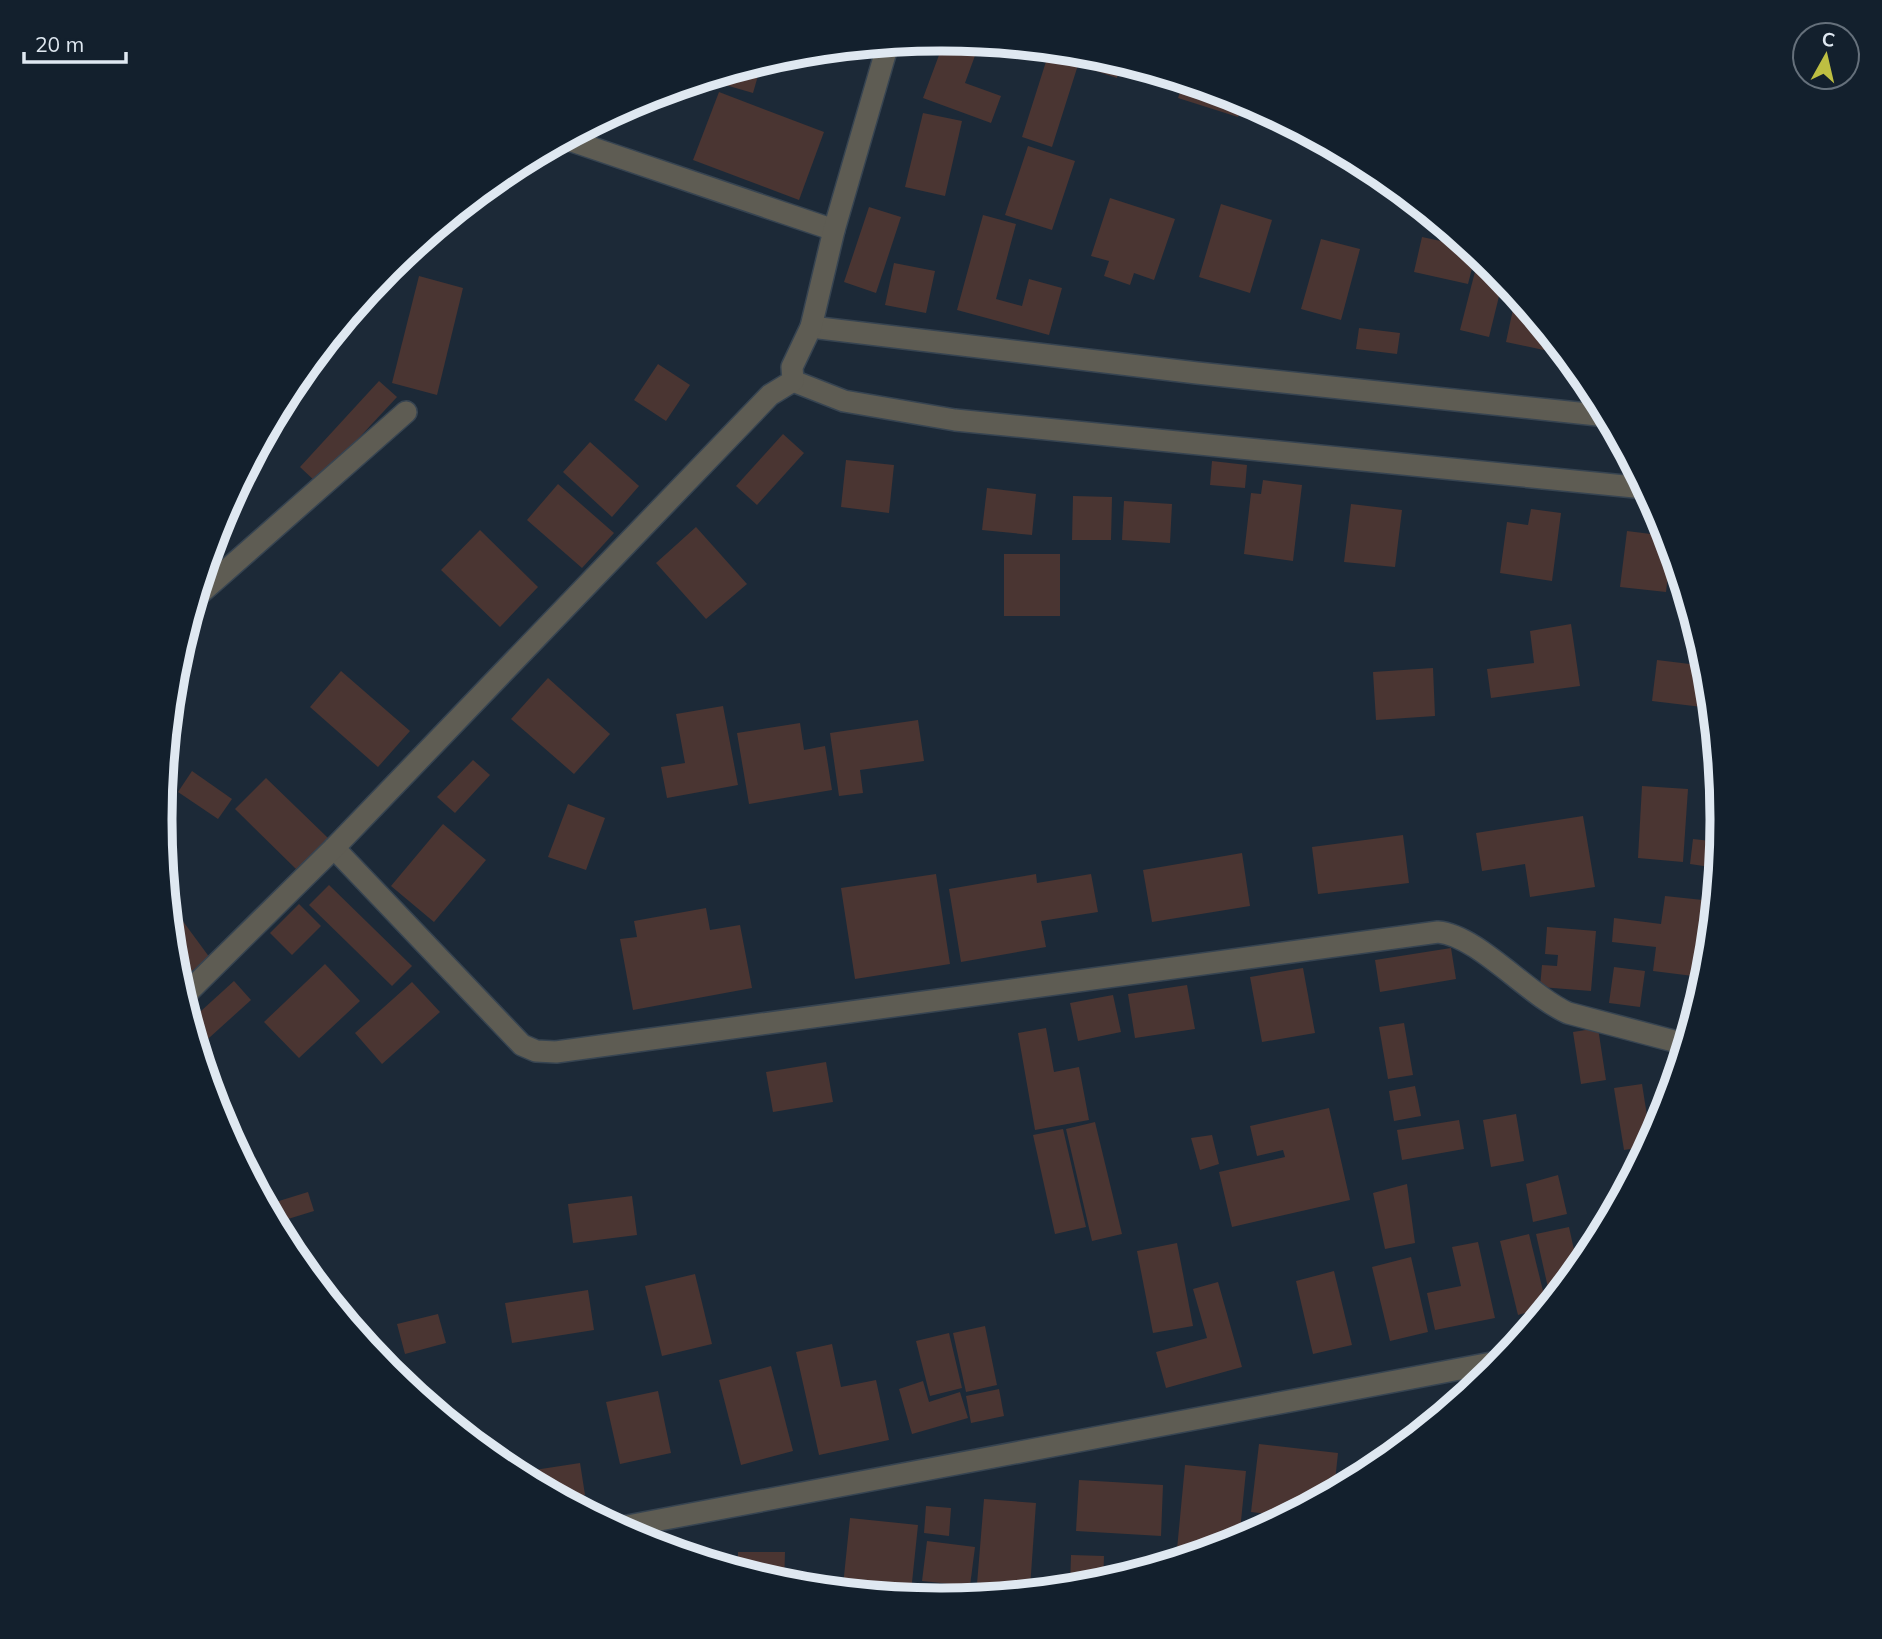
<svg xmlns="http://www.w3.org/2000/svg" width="1882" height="1639" font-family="Mulish,sans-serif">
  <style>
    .building { fill: #4a3532 }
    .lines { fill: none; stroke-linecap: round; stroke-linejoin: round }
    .minor-casing { stroke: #374451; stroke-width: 24 }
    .minor { stroke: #5e5c53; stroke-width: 21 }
    .rim { fill: none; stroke: #dfe8f1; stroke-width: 9 }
  </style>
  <rect width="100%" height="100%" fill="#1c2937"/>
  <g class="building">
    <path d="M945 39 980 42 965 83 1001 96 991 123 923 98Z"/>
    <path d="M1050 49 1077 55 1078 52 1094 54 1121 62 1117 78 1078 65 1052 147 1022 137Z"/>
    <path d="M762 62 753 93 722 84 725 73Z"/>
    <path d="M1184 81 1244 100 1238 117 1178 98Z"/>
    <path d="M719 92 824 132 799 200 693 160Z"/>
    <path d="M923 113 962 121 945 196 905 187Z"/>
    <path d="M1028 146 1075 161 1052 230 1005 215Z"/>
    <path d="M1110 198 1175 219 1154 280 1134 273 1130 285 1104 276 1109 261 1091 256Z"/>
    <path d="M1221 204 1272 220 1250 293 1199 277Z"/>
    <path d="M869 207 901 217 876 293 844 282Z"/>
    <path d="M983 215 1016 224 996 299 1022 306 1029 279 1062 288 1049 335 957 310Z"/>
    <path d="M1422 237 1469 247 1476 253 1468 284 1414 272Z"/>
    <path d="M1321 239 1360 249 1341 320 1301 309Z"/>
    <path d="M894 263 935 271 926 313 885 305Z"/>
    <path d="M1477 264 1494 268 1503 280 1489 337 1460 330Z"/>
    <path d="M419 276 463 288 437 395 392 383Z"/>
    <path d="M1516 295 1555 343 1553 352 1506 342Z"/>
    <path d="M1359 328 1400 333 1397 354 1356 349Z"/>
    <path d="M658 364 690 385 666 421 634 400Z"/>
    <path d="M379 381 397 397 317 483 300 467Z"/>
    <path d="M783 434 804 453 757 505 736 486Z"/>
    <path d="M590 442 639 486 612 517 563 472Z"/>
    <path d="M846 460 894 465 889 513 841 507Z"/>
    <path d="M1212 461 1247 465 1245 488 1210 485Z"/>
    <path d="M1263 480 1302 485 1293 561 1244 554 1251 493 1261 494Z"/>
    <path d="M558 484 614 533 582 568 527 520Z"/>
    <path d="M987 488 1036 494 1032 535 982 530Z"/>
    <path d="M1073 496 1112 497 1111 540H1072Z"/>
    <path d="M1124 501 1172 504 1170 543 1122 540Z"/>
    <path d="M1351 504 1402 510 1395 567 1344 562Z"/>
    <path d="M1531 509 1561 513 1552 581 1500 573 1507 522 1528 525Z"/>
    <path d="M696 527 747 584 706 619 656 563Z"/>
    <path d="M480 530 538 587 500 627 441 570Z"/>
    <path d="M1627 531 1667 536 1671 549 1666 592 1620 587Z"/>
    <rect x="1004" y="554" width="56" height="62"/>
    <path d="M1571 624 1580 686 1491 698 1487 669 1534 663 1530 631Z"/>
    <path d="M1657 660 1706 666 1702 707 1652 701Z"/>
    <path d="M1433 668 1435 716 1376 720 1373 672Z"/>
    <path d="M341 671 410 731 378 767 310 707Z"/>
    <path d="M548 678 610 734 574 774 511 719Z"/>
    <path d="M723 706 738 785 667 798 661 767 685 763 676 714Z"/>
    <path d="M918 720 924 761 860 770 863 793 839 796 830 733Z"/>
    <path d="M800 723 804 750 825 746 832 790 749 804 737 733Z"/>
    <path d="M473 760 490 775 455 813 437 797Z"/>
    <path d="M192 771 232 799 218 819 178 792Z"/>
    <path d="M266 778 328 838 297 870 235 809Z"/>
    <path d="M1642 786 1688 789 1683 862 1638 858Z"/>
    <path d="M568 804 605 818 586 870 548 857Z"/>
    <path d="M1583 816 1595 887 1530 897 1525 864 1482 871 1476 833Z"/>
    <path d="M443 824 486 860 434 922 391 886Z"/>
    <path d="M1403 835 1409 883 1318 894 1312 847Z"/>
    <path d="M1693 839 1720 842 1717 868 1690 864Z"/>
    <path d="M1242 853 1250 906 1152 922 1143 870Z"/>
    <path d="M936 874 950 964 855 979 841 888Z"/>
    <path d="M1036 874 1037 883 1091 874 1098 912 1041 921 1046 947 961 962 949 889Z"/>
    <path d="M329 885 412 966 392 986 309 905Z"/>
    <path d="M1665 896 1703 900 1700 928 1711 930 1709 948 1705 947 1701 977 1653 971 1656 947 1612 942 1614 918 1661 924Z"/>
    <path d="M168 901 210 958 178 981 175 971Z"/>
    <path d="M299 904 321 926 292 955 270 933Z"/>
    <path d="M706 908 710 930 740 925 752 988 633 1010 620 939 637 937 634 921Z"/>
    <path d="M1547 927 1596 931 1591 991 1540 987 1542 965 1557 966 1558 955 1545 954Z"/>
    <path d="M1451 948 1456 979 1380 992 1375 960Z"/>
    <path d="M325 964 360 1001 299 1058 264 1022Z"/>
    <path d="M1614 967 1645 971 1640 1007 1609 1003Z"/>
    <path d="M1303 968 1315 1033 1262 1042 1250 977Z"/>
    <path d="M234 981 251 1000 199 1047 190 1021Z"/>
    <path d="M412 982 440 1012 382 1064 355 1033Z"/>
    <path d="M1187 985 1195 1029 1135 1038 1128 994Z"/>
    <path d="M1113 995 1121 1032 1078 1041 1070 1003Z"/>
    <path d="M1404 1023 1413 1075 1388 1079 1379 1027Z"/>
    <path d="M1046 1028 1054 1072 1079 1067 1089 1120 1035 1130 1018 1033Z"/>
    <path d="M1598 1028 1606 1080 1581 1084 1573 1032Z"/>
    <path d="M1669 1058 1680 1061 1673 1084 1664 1082Z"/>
    <path d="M826 1062 833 1102 773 1112 766 1072Z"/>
    <path d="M1642 1084 1651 1141 1648 1146 1624 1150 1614 1088Z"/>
    <path d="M1415 1086 1421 1116 1394 1121 1389 1091Z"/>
    <path d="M212 1093 228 1112 220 1119 219 1118Z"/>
    <path d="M1329 1108 1350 1200 1232 1227 1219 1172 1285 1157 1283 1150 1257 1156 1250 1126Z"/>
    <path d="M1516 1114 1524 1161 1491 1167 1483 1120Z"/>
    <path d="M1459 1120 1464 1149 1402 1160 1397 1130Z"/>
    <path d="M1095 1122 1122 1234 1092 1241 1066 1129Z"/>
    <path d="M1063 1129 1086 1227 1055 1234 1033 1135Z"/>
    <path d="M1212 1135 1219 1164 1200 1170 1191 1138Z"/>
    <path d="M1558 1175 1567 1214 1533 1222 1526 1184Z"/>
    <path d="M1407 1184 1415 1243 1385 1249 1373 1193Z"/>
    <path d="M308 1192 314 1211 275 1223 266 1205Z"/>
    <path d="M632 1196 637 1235 573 1243 568 1204Z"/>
    <path d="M1569 1227 1578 1268 1551 1301 1536 1234Z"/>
    <path d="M1529 1234 1547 1307 1518 1315 1500 1241Z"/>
    <path d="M1478 1242 1495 1318 1435 1330 1427 1293 1461 1286 1452 1247Z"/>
    <path d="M1177 1243 1193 1326 1153 1333 1137 1251Z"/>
    <path d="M1411 1257 1428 1332 1390 1341 1372 1267Z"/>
    <path d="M1334 1271 1352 1345 1313 1354 1296 1281Z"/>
    <path d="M695 1274 712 1344 662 1356 645 1286Z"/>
    <path d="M1218 1282 1242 1367 1166 1388 1156 1352 1207 1338 1193 1289Z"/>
    <path d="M588 1290 594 1330 512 1343 505 1303Z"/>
    <path d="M438 1314 446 1343 405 1354 397 1324Z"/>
    <path d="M985 1326 997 1385 966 1392 953 1333Z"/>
    <path d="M949 1333 962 1388 930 1396 916 1341Z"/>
    <path d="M832 1344 841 1387 876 1380 889 1440 819 1455 796 1352Z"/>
    <path d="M771 1366 793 1451 741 1465 719 1380Z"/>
    <path d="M923 1381 929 1402 960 1392 968 1418 912 1434 899 1389Z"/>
    <path d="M999 1389 1004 1416 971 1423 966 1396Z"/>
    <path d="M658 1391 671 1453 620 1464 606 1402Z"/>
    <path d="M1259 1444 1338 1453 1334 1491 1286 1516 1251 1512Z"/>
    <path d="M495 1449 497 1461 485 1450Z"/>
    <path d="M580 1463 585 1495 562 1498 515 1473Z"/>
    <path d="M1185 1465 1246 1471 1239 1541 1176 1560Z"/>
    <path d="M1079 1480 1163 1485 1161 1536 1076 1531Z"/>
    <path d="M984 1499 1036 1503 1030 1588 977 1584Z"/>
    <path d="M926 1506 951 1508 949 1536 924 1533Z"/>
    <path d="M850 1518 918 1525 911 1592 843 1586Z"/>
    <path d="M1244 1525 1267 1527 1243 1540Z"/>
    <path d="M927 1541 975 1547 970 1586 922 1581Z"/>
    <path d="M738 1552H785L784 1584 738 1570Z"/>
    <path d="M1071 1555 1104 1556 1103 1583 1070 1588Z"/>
    <path d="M971 1589 1003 1591 1002 1594 971 1598Z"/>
  </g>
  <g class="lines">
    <defs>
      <g id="minor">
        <path d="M566 139 834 230"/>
        <path d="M811 327 1197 373 1607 416"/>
        <path d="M793 381 844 401 955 420 1645 488"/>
        <path d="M196 597 406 412"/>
        <path d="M334 848 522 1045 536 1051 556 1052 1438 932C1477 935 1528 995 1568 1013L1685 1044"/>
        <path d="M183 997 334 848 770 395 793 381 792 367 811 327 834 230 888 44"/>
        <path d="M617 1528 1502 1361"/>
      </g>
    </defs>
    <use href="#minor" class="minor-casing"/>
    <use href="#minor" class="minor"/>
  </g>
  <path d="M0 0H1882V1639H0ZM940 51H942A768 768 0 0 1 1710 819V820A768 768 0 0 1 942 1588H940A768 768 0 0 1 172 820V819A768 768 0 0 1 940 51Z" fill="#13202d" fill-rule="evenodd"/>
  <path class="rim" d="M940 51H942A768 768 0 0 1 1710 819V820A768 768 0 0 1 942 1588H940A768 768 0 0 1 172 820V819A768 768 0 0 1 940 51Z"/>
  <g transform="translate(1826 56) rotate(8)"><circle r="33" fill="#13202d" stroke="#65707b" stroke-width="2"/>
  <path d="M0-5L12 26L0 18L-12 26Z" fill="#bebf42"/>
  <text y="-10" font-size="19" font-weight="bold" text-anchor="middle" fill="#dfe8f1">С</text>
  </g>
  <path d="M24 52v10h102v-10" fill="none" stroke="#dfe8f1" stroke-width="3.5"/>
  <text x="35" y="52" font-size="21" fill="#dfe8f1" stroke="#13202d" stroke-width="5" paint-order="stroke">20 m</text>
</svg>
